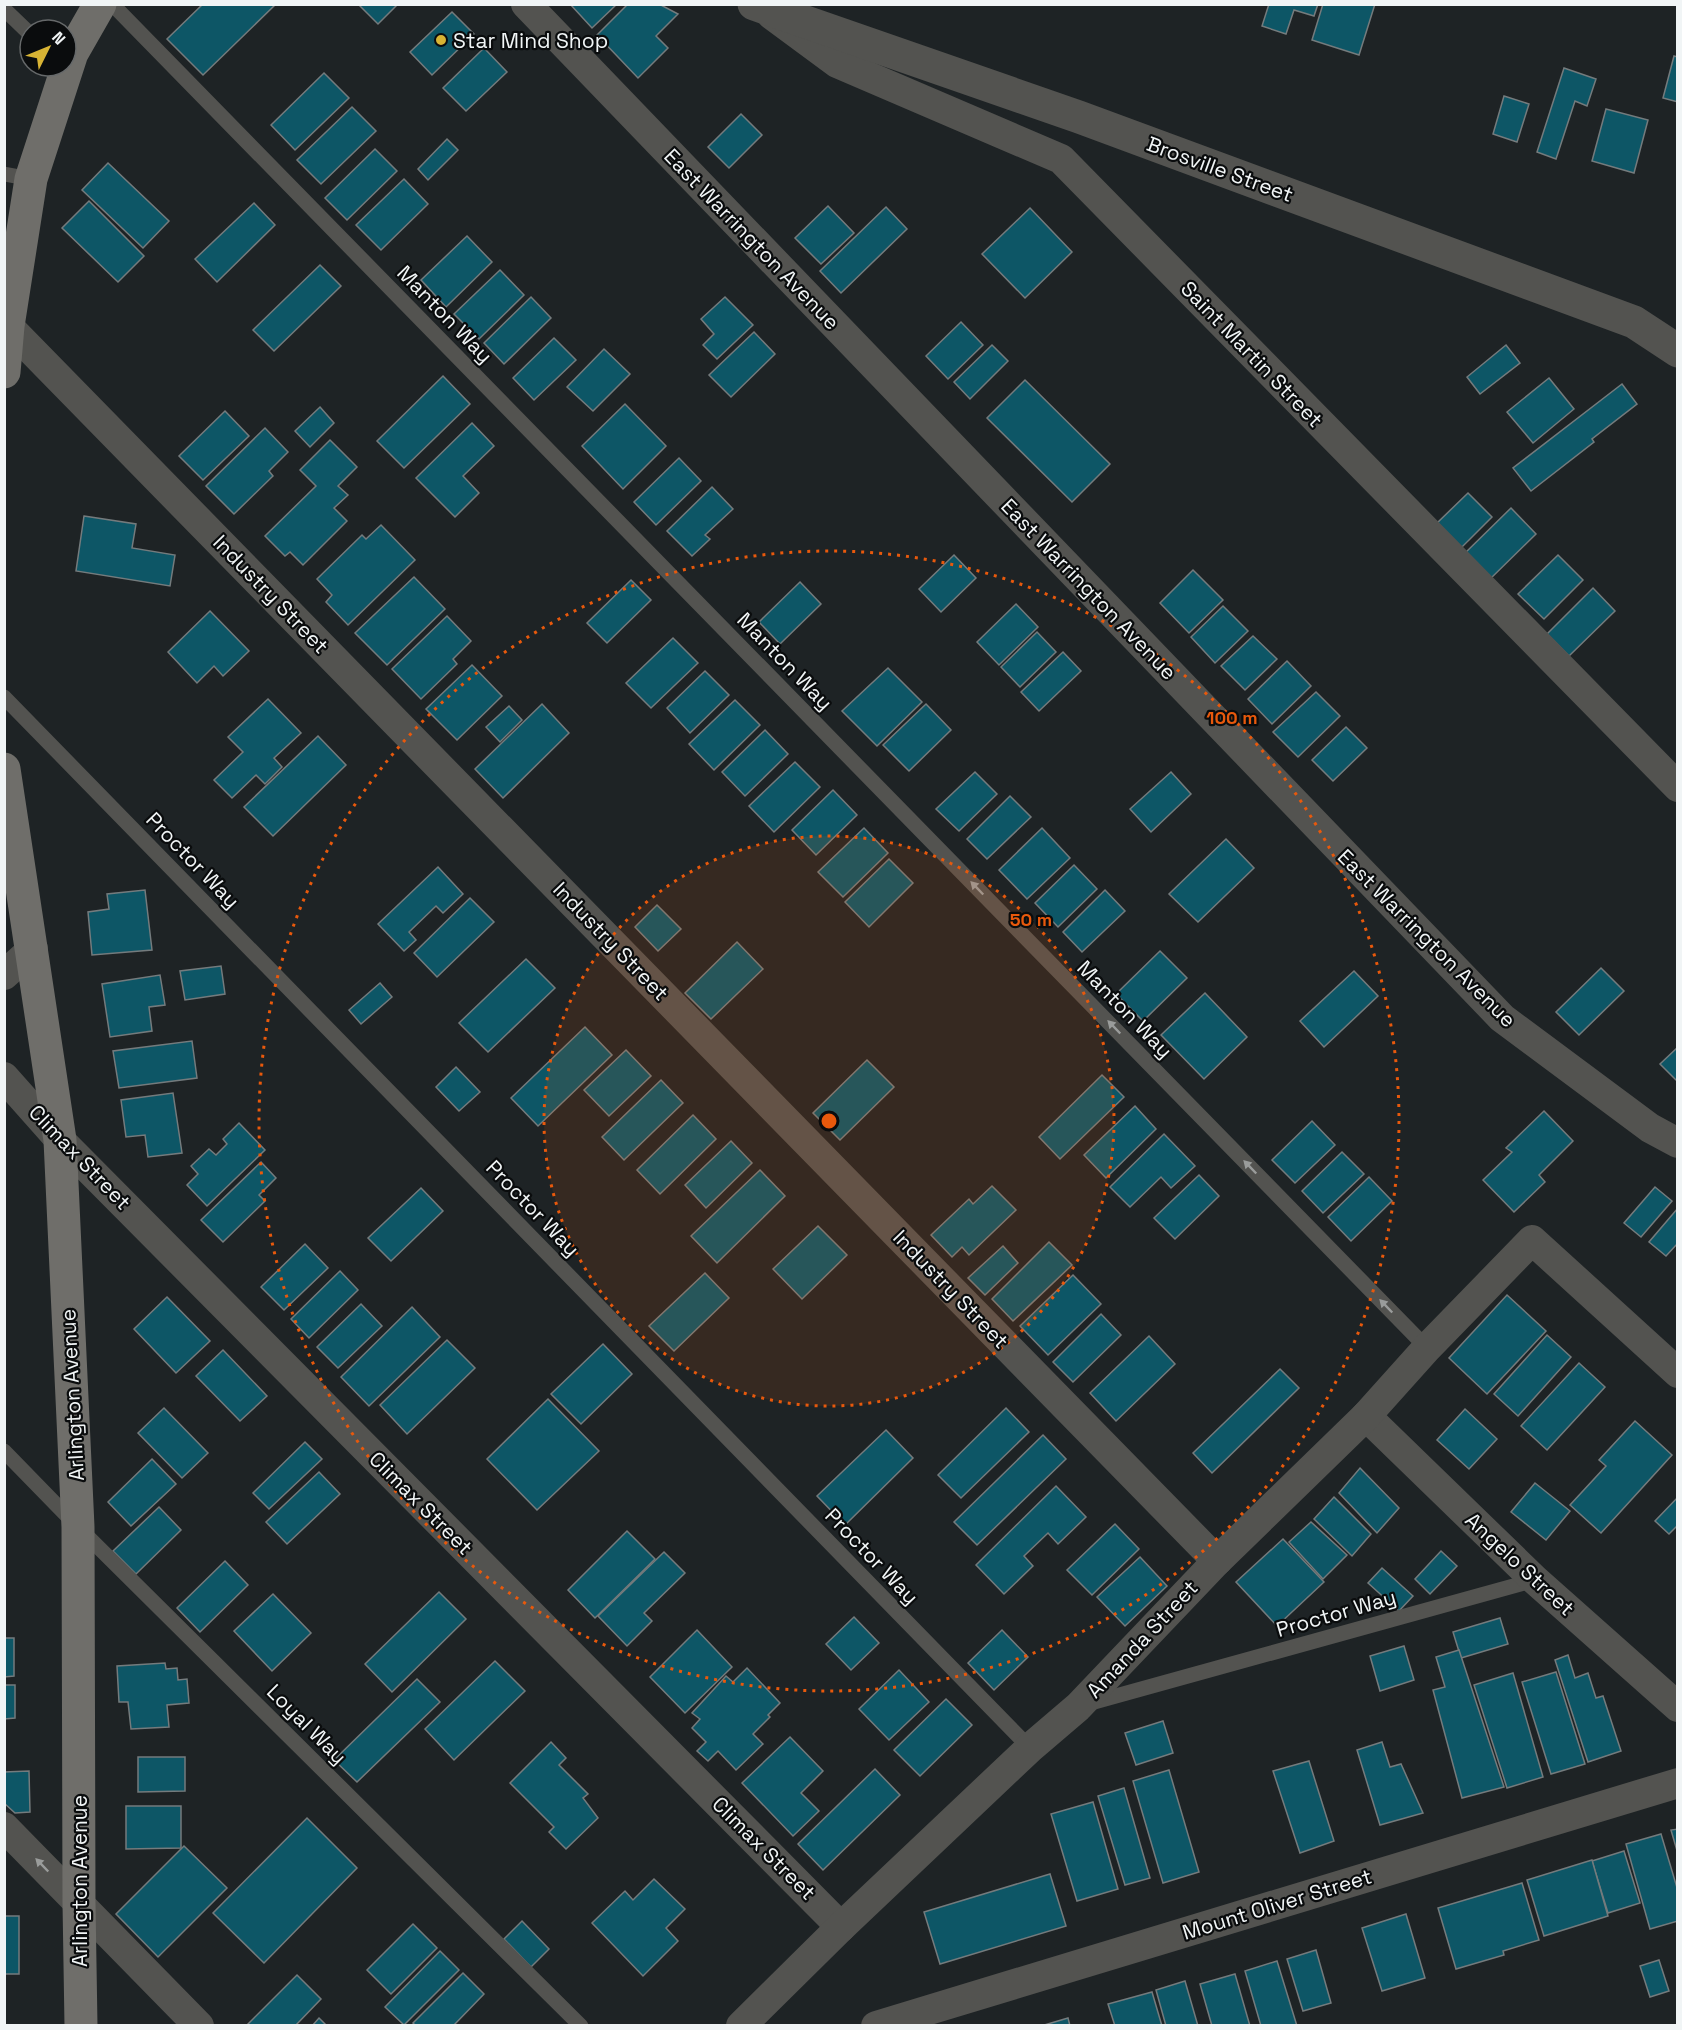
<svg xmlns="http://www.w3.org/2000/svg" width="1682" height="2030" font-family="'Space Grotesk',sans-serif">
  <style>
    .building { fill: #0d5666; stroke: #747b7d; stroke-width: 1.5 }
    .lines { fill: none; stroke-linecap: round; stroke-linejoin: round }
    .service { stroke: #535350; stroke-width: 15 }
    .minor { stroke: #535350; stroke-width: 30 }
    .tertiary { stroke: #535350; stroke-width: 33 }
    .secondary { stroke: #6f6e6a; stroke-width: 33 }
    .oneway { fill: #9a9c9b }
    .ring { fill: none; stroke: #e8590c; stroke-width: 3; stroke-dasharray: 3 6 }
    .poi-dot { fill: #d8b434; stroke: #0a0c0d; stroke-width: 2 }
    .labels { text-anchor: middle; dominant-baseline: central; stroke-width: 4.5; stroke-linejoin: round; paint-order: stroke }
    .poi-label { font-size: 21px; fill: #f1f5f6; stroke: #0a0c0d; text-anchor: start }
    .street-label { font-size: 21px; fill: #f1f5f6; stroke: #0a0c0d }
    .centre { fill: #e8590c; stroke: #0a0c0d; stroke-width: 3 }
    .ring-label { font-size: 18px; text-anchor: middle; font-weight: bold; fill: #e8590c; stroke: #0a0c0d; stroke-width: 4.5; stroke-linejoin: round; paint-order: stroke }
  </style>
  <rect width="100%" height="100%" fill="#1e2325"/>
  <g class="building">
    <path d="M203 4H276L203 75 167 39Z"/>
    <path d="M358 4H398L378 24Z"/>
    <path d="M570 4H617L592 28Z"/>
    <path d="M628 4H659L678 14 656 36 668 48 638 78 597 35Z"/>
    <path d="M1269 4H1318L1314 16 1294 10 1286 34 1262 26Z"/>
    <path d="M1323 4H1375L1359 55 1312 40Z"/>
    <path d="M452 12 474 34 432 75 410 52Z"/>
    <path d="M484 48 507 72 466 111 443 88Z"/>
    <path d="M1674 56 1678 57V102L1663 98Z"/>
    <path d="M1564 68 1596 79 1587 106 1575 101 1556 159 1537 152Z"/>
    <path d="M324 73 349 98 295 150 271 125Z"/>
    <path d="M1504 96 1529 104 1517 142 1493 134Z"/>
    <path d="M352 107 376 131 321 184 297 160Z"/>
    <path d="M1606 109 1648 120 1634 173 1592 161Z"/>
    <path d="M741 114 762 135 729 168 708 147Z"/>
    <path d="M447 139 458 150 428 180 418 169Z"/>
    <path d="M375 149 397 171 347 220 325 198Z"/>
    <path d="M108 163 169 221 143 248 82 190Z"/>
    <path d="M404 179 428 204 381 250 356 225Z"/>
    <path d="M89 201 144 256 118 282 62 228Z"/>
    <path d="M254 203 275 225 217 282 195 259Z"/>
    <path d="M828 206 854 233 821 264 795 238Z"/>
    <path d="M886 207 907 229 841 293 820 271Z"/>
    <path d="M1030 208 1072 252 1025 298 982 254Z"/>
    <path d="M467 236 492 262 446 307 421 280Z"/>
    <path d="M320 265 341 286 274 351 253 330Z"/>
    <path d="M500 270 524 295 479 339 454 314Z"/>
    <path d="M531 297 551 318 504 364 484 343Z"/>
    <path d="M725 297 753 325 717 359 703 345 714 334 701 319Z"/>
    <path d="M961 322 983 345 948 379 926 356Z"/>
    <path d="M754 332 775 354 731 397 709 375Z"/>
    <path d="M554 338 576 360 534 400 513 378Z"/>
    <path d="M992 345 1008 361 970 399 954 382Z"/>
    <path d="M1506 345 1520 363 1480 394 1467 377Z"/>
    <path d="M604 349 630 374 593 411 567 387Z"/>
    <path d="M443 376 470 404 404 468 377 441Z"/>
    <path d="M1549 378 1574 409 1533 443 1507 412Z"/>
    <path d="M1025 380 1110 464 1072 502 987 418Z"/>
    <path d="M1622 384 1637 404 1592 439 1594 442 1531 491 1513 468Z"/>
    <path d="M625 404 666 446 623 489 582 446Z"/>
    <path d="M320 407 334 423 310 447 295 431Z"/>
    <path d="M225 411 249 436 203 480 179 456Z"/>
    <path d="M472 423 494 446 463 476 479 493 455 517 416 478Z"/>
    <path d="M265 428 288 452 269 471 273 476 234 514 206 486Z"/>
    <path d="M330 440 357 467 338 486 348 495 334 508 347 521 303 565 290 552 285 556 265 536 316 486 300 470Z"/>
    <path d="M679 458 701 481 656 525 634 502Z"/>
    <path d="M712 487 733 509 705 535 710 539 692 556 667 531Z"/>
    <path d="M1468 493 1492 517 1460 549 1436 524Z"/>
    <path d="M1511 508 1536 534 1486 583 1461 557Z"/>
    <path d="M84 516 136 524 132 548 175 555 170 586 76 571Z"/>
    <path d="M381 525 415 560 348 625 326 602 332 595 317 579 362 535 366 539Z"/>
    <path d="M954 555 976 578 941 612 919 589Z"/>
    <path d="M1558 555 1583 580 1544 619 1518 594Z"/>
    <path d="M1193 570 1223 600 1189 633 1160 603Z"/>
    <path d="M414 577 445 609 387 665 355 633Z"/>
    <path d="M631 580 651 600 607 643 587 623Z"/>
    <path d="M800 582 821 604 780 644 759 622Z"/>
    <path d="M1593 588 1615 611 1569 656 1547 634Z"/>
    <path d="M1016 604 1038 627 999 665 977 642Z"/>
    <path d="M1223 606 1248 631 1215 663 1191 637Z"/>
    <path d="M210 611 249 651 223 676 214 666 197 683 168 652Z"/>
    <path d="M447 616 471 641 453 659 457 664 421 699 392 669Z"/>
    <path d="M1037 632 1056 652 1020 687 1001 667Z"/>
    <path d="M1253 636 1277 659 1245 690 1221 666Z"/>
    <path d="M673 638 698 663 651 708 626 683Z"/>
    <path d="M1063 652 1081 671 1039 711 1021 692Z"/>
    <path d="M1287 661 1311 686 1272 724 1248 699Z"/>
    <path d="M472 665 502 696 457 740 426 709Z"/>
    <path d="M888 668 922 702 877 746 842 711Z"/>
    <path d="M705 671 729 695 690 733 667 708Z"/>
    <path d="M1316 692 1340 716 1298 757 1273 732Z"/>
    <path d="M268 699 301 733 274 758 282 767 265 784 256 775 232 798 214 780 243 752 228 737Z"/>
    <path d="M735 700 760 725 714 770 689 744Z"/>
    <path d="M542 704 569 733 503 798 475 769Z"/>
    <path d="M926 704 951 730 909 771 883 745Z"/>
    <path d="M509 706 522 720 500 742 486 727Z"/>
    <path d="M1346 727 1367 748 1333 781 1312 760Z"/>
    <path d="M765 730 788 754 745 796 722 772Z"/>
    <path d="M318 736 346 765 273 836 244 807Z"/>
    <path d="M795 762 820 787 774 832 749 806Z"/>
    <path d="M975 772 997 794 959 831 936 809Z"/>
    <path d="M1171 772 1191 794 1151 832 1130 809Z"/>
    <path d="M833 790 857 815 816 855 792 830Z"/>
    <path d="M1010 796 1031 817 987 859 967 839Z"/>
    <path d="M864 828 888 853 843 897 818 872Z"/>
    <path d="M1042 828 1070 858 1027 899 999 870Z"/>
    <path d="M1226 839 1254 868 1198 922 1169 894Z"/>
    <path d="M889 859 913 883 869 927 845 902Z"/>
    <path d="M1074 865 1097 889 1058 927 1035 903Z"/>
    <path d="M438 867 463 894 443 913 436 906 409 932 416 940 404 951 378 924Z"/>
    <path d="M145 890 152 950 92 955 88 912 109 909 107 894Z"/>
    <path d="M1105 890 1125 911 1082 952 1063 932Z"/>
    <path d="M470 898 494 922 437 977 414 953Z"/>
    <path d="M657 905 681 929 658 951 635 927Z"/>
    <path d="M737 942 763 969 711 1019 685 993Z"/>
    <path d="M1160 951 1187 978 1143 1021 1116 994Z"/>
    <path d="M526 959 555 988 488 1052 459 1023Z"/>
    <path d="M221 966 225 994 185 1000 180 971Z"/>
    <path d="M1601 968 1624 991 1579 1035 1556 1012Z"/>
    <path d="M1354 971 1378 996 1324 1047 1300 1021Z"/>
    <path d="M160 975 165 1005 149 1007 152 1031 110 1037 102 984Z"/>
    <path d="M380 983 392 997 361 1024 349 1010Z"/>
    <path d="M1205 993 1247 1037 1204 1079 1161 1035Z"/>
    <path d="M585 1027 612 1055 538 1126 511 1098Z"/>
    <path d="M192 1041 197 1078 119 1088 113 1051Z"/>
    <path d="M1678 1047V1082L1660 1064Z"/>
    <path d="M626 1050 651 1076 609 1116 584 1090Z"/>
    <path d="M867 1060 894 1087 840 1140 813 1113Z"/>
    <path d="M456 1067 480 1092 459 1111 436 1087Z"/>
    <path d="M1102 1075 1124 1097 1060 1159 1039 1137Z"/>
    <path d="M661 1080 683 1103 624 1160 602 1137Z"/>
    <path d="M173 1093 182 1153 148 1157 145 1135 126 1137 121 1100Z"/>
    <path d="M1135 1106 1156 1129 1106 1178 1084 1155Z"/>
    <path d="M1544 1111 1573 1141 1539 1175 1545 1182 1514 1212 1483 1180 1512 1152 1506 1148Z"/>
    <path d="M693 1115 716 1139 660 1194 637 1170Z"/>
    <path d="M1312 1121 1335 1145 1295 1183 1272 1160Z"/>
    <path d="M239 1123 265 1150 207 1206 187 1185 198 1174 191 1166 209 1149 216 1155 227 1144 223 1139Z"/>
    <path d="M1164 1134 1195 1166 1171 1188 1161 1177 1130 1207 1110 1187Z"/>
    <path d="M731 1141 752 1163 706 1208 685 1185Z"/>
    <path d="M1342 1152 1364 1174 1323 1213 1302 1191Z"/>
    <path d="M261 1162 276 1178 259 1195 265 1201 223 1242 201 1220Z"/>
    <path d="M760 1170 785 1196 717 1263 691 1236Z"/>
    <path d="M1199 1175 1219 1196 1175 1239 1154 1218Z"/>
    <path d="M1369 1177 1392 1201 1351 1241 1328 1217Z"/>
    <path d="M992 1186 1016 1210 969 1255 962 1247 952 1257 931 1235 969 1199 973 1204Z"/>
    <path d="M1655 1187 1672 1201 1641 1237 1624 1223Z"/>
    <path d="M421 1188 443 1211 391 1261 368 1238Z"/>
    <path d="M1678 1208V1243L1666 1256 1649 1242Z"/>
    <path d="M818 1226 847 1255 802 1299 773 1269Z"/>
    <path d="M1049 1242 1072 1265 1013 1321 992 1299Z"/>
    <path d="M305 1244 328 1268 284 1310 261 1287Z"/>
    <path d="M1003 1246 1018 1263 985 1295 968 1278Z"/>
    <path d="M340 1271 358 1290 309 1338 291 1319Z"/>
    <path d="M705 1273 729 1298 674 1351 649 1326Z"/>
    <path d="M1073 1275 1101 1304 1048 1355 1020 1326Z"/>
    <path d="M1507 1295 1546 1331 1487 1394 1449 1358Z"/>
    <path d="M167 1297 210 1341 176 1373 134 1329Z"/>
    <path d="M361 1304 382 1326 338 1368 317 1347Z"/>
    <path d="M412 1307 440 1337 369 1406 341 1377Z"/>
    <path d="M1101 1314 1121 1335 1073 1382 1053 1362Z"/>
    <path d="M1547 1335 1571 1357 1518 1416 1494 1394Z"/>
    <path d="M1149 1336 1175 1364 1116 1421 1090 1393Z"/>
    <path d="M447 1340 475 1368 407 1434 380 1405Z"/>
    <path d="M603 1344 632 1374 581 1424 551 1394Z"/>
    <path d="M223 1350 267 1396 240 1421 196 1376Z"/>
    <path d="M1579 1363 1605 1387 1547 1450 1521 1426Z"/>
    <path d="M1280 1369 1299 1388 1212 1473 1193 1453Z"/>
    <path d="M548 1399 599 1451 537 1510 487 1459Z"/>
    <path d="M164 1408 208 1453 182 1478 138 1433Z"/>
    <path d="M1006 1408 1029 1432 961 1498 938 1475Z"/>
    <path d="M1465 1409 1497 1439 1469 1469 1437 1440Z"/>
    <path d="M1635 1421 1672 1455 1601 1533 1570 1505 1606 1466 1599 1460Z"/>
    <path d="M886 1430 913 1458 845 1525 817 1496Z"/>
    <path d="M1043 1435 1066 1459 977 1545 954 1522Z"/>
    <path d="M305 1442 322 1459 269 1509 253 1493Z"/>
    <path d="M152 1459 176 1484 131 1526 108 1502Z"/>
    <path d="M1360 1468 1399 1508 1377 1533 1339 1493Z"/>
    <path d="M319 1472 340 1494 287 1544 266 1522Z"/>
    <path d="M1535 1483 1570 1511 1546 1540 1511 1512Z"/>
    <path d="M1056 1486 1086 1517 1058 1544 1048 1533 1024 1556 1033 1566 1004 1594 976 1565Z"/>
    <path d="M1334 1497 1371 1534 1352 1556 1314 1519Z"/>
    <path d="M1678 1497V1525L1669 1534 1655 1521Z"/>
    <path d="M159 1507 181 1530 136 1574 113 1551Z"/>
    <path d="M1311 1522 1347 1555 1323 1579 1289 1542Z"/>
    <path d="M1115 1524 1139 1549 1092 1595 1067 1570Z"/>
    <path d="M627 1531 655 1559 595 1618 568 1590Z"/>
    <path d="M1283 1539 1324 1582 1277 1626 1236 1582Z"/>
    <path d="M1441 1551 1457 1566 1430 1594 1415 1579Z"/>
    <path d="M664 1552 685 1573 644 1613 652 1621 627 1646 598 1616Z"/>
    <path d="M1140 1557 1167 1586 1125 1626 1097 1597Z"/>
    <path d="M225 1561 248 1585 200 1632 177 1608Z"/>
    <path d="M1382 1568 1413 1596 1399 1611 1368 1583Z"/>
    <path d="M439 1592 466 1619 392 1692 365 1664Z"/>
    <path d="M273 1594 311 1633 272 1671 234 1631Z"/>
    <path d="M854 1617 879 1643 851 1670 826 1644Z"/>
    <path d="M1500 1618 1508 1644 1461 1658 1453 1632Z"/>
    <path d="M697 1630 732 1667 685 1713 650 1677Z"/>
    <path d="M1002 1630 1028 1657 994 1690 968 1663Z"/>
    <path d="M4 1638H14V1676L4 1677Z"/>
    <path d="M1404 1646 1414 1680 1380 1691 1370 1656Z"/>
    <path d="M1459 1650 1504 1787 1462 1798 1433 1690 1445 1687 1436 1657Z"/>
    <path d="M1568 1655 1575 1678 1588 1673 1596 1698 1603 1696 1621 1751 1588 1762 1555 1660Z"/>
    <path d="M495 1661 525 1691 454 1760 425 1729Z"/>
    <path d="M165 1663 166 1669 177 1668 178 1680 187 1679 189 1703 167 1705 169 1727 131 1729 128 1702H119L117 1666Z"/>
    <path d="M747 1668 780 1703 768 1715 770 1717 753 1734 763 1744 736 1770 718 1751 708 1761 697 1751 706 1742 692 1728 700 1719 692 1713 726 1676 733 1682Z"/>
    <path d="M899 1670 929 1702 889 1740 859 1709Z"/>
    <path d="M1556 1672 1585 1764 1551 1774 1522 1682Z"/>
    <path d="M1513 1673 1543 1777 1507 1788 1474 1685Z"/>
    <path d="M417 1679 440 1702 357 1782 334 1760Z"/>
    <path d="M4 1685H15V1718L4 1719Z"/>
    <path d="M946 1699 972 1725 920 1776 894 1750Z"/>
    <path d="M1163 1721 1173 1753 1136 1765 1125 1733Z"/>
    <path d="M790 1737 823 1771 801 1793 819 1811 793 1836 742 1783Z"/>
    <path d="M551 1742 566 1758 559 1765 588 1794 583 1798 598 1818 566 1849 549 1832 554 1827 510 1783Z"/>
    <path d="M1382 1742 1390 1767 1401 1764 1423 1813 1380 1825 1357 1750Z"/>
    <path d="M138 1757H185V1791L138 1792Z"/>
    <path d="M1309 1761 1334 1841 1300 1853 1273 1771Z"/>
    <path d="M875 1769 900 1795 823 1870 798 1844Z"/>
    <path d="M1169 1770 1199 1872 1163 1883 1133 1781Z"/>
    <path d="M29 1771 30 1812 15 1813 4 1803V1772Z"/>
    <path d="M1124 1788 1150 1878 1125 1885 1098 1796Z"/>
    <path d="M1093 1802 1118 1889 1077 1901 1051 1814Z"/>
    <path d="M126 1806H181V1848L126 1849Z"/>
    <path d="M307 1818 357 1868 264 1963 213 1913Z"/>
    <path d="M1678 1829V1854L1671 1830Z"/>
    <path d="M1661 1834 1678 1891V1921L1650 1929 1626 1844Z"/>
    <path d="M184 1846 227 1888 158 1957 116 1914Z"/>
    <path d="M1624 1851 1640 1903 1608 1913 1592 1861Z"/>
    <path d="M1592 1860 1608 1916 1544 1936 1527 1880Z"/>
    <path d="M1050 1874 1066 1926 940 1964 924 1912Z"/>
    <path d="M654 1879 685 1909 666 1928 678 1941 643 1976 592 1923 625 1891 633 1900Z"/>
    <path d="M1522 1883 1539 1940 1503 1951 1504 1955 1456 1969 1438 1908Z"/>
    <path d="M1406 1914 1425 1978 1382 1991 1362 1928Z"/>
    <rect x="4" y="1916" width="15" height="58"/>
    <path d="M522 1921 549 1949 531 1967 504 1939Z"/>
    <path d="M413 1924 437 1948 391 1994 367 1970Z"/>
    <path d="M1316 1950 1331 2003 1303 2011 1287 1959Z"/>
    <path d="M440 1951 459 1970 404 2025 385 2007Z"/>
    <path d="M1659 1960 1669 1991 1650 1997 1640 1966Z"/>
    <path d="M1277 1961 1297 2026H1261L1245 1971Z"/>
    <path d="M463 1973 484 1994 453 2026H416L413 2023Z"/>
    <path d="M1235 1974 1250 2026H1212L1200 1984Z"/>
    <path d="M297 1975 321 1999 295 2026H246Z"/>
    <path d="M1185 1981 1198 2026H1166L1156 1990Z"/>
    <path d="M1152 1992 1162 2026H1115L1108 2004Z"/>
    <path d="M319 2018 327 2026H312Z"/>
    <path d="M1068 2018 1070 2026H1041Z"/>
  </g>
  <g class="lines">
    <g class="service">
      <path d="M112 4 1427 1348"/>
      <path d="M4 9 30 34"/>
      <path d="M4 174 31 179"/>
      <path d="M4 697 1030 1748"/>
      <path d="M4 1451 78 1527 581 2026"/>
      <path d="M1087 1704 1535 1580"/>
    </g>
    <g class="minor">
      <path d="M526 4 1502 1018 1650 1128 1678 1143"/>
      <path d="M772 15 837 63 1061 159 1678 787"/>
      <path d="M4 322 1217 1561"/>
      <path d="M4 975 33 949"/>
      <path d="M4 1077 60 1140 841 1927"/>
      <path d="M1366 1416 1535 1580 1678 1707"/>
      <path d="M4 1827 199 2026"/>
      <path d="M741 2026 841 1927 1030 1748 1078 1707 1217 1561 1366 1416 1427 1348 1532 1240 1678 1373"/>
      <path d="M876 2026 1678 1783"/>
    </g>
    <path class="tertiary" d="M754 4 1079 117 1634 322 1678 351"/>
    <g class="secondary">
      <path d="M4 372 8 326 31 179 72 53 100 4"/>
      <path d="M4 769 60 1140 78 1527 79 1903 81 2026"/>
    </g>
  </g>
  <defs><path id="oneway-solid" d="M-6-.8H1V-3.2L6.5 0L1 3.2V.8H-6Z" transform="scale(1.5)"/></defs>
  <g class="oneway">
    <use href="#oneway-solid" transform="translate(977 888) rotate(-134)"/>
    <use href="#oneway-solid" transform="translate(1114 1027) rotate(-134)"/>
    <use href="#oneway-solid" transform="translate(1250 1167) rotate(-134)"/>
    <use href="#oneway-solid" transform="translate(1386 1306) rotate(-134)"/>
    <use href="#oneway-solid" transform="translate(42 1865) rotate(-134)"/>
  </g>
  <circle cx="829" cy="1121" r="285" fill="#e8590c" fill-opacity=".12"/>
  <g class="ring">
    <circle cx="829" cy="1121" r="285"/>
    <circle cx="829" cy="1121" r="570"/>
  </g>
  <circle class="poi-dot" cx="441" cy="40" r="6"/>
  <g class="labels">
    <g class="poi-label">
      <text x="453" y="40">Star Mind Shop</text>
    </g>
    <g class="street-label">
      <text transform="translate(1220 169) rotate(20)">Brosville Street</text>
      <text transform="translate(752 239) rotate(46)">East Warrington Avenue</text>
      <text transform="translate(445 314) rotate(46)">Manton Way</text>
      <text transform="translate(1252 354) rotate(46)">Saint Martin Street</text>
      <text transform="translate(1089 589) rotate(46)">East Warrington Avenue</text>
      <text transform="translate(271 594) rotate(46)">Industry Street</text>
      <text transform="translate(785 661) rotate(46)">Manton Way</text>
      <text transform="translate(193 860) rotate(46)">Proctor Way</text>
      <text transform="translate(1427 938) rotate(45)">East Warrington Avenue</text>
      <text transform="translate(611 941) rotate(46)">Industry Street</text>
      <text transform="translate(1125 1009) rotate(46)">Manton Way</text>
      <text transform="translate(80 1157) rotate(46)">Climax Street</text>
      <text transform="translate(533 1208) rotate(46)">Proctor Way</text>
      <text transform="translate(951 1289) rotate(46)">Industry Street</text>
      <text transform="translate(72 1395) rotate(-93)">Arlington Avenue</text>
      <text transform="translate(421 1503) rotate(45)">Climax Street</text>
      <text transform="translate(872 1556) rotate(46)">Proctor Way</text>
      <text transform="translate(1520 1564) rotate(43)">Angelo Street</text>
      <text transform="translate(1336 1613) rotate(-16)">Proctor Way</text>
      <text transform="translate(1142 1639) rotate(-47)">Amanda Street</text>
      <text transform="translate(307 1724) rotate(45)">Loyal Way</text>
      <text transform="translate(764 1848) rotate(45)">Climax Street</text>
      <text transform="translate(79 1881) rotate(-90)">Arlington Avenue</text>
      <text transform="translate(1277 1904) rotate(-17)">Mount Oliver Street</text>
    </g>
  </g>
  <circle cx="829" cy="1121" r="9" class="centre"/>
  <g class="ring-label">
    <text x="1232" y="724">100 m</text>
    <text x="1031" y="926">50 m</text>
  </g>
  <rect width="1682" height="2030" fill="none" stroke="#f1f5f6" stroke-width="12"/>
  <g transform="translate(48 48) rotate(47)"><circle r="28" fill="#0a0c0d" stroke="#66696a" stroke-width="1.5"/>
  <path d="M0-4.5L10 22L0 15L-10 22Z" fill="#d8b434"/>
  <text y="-9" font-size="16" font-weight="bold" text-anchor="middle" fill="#f1f5f6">N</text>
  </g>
</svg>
